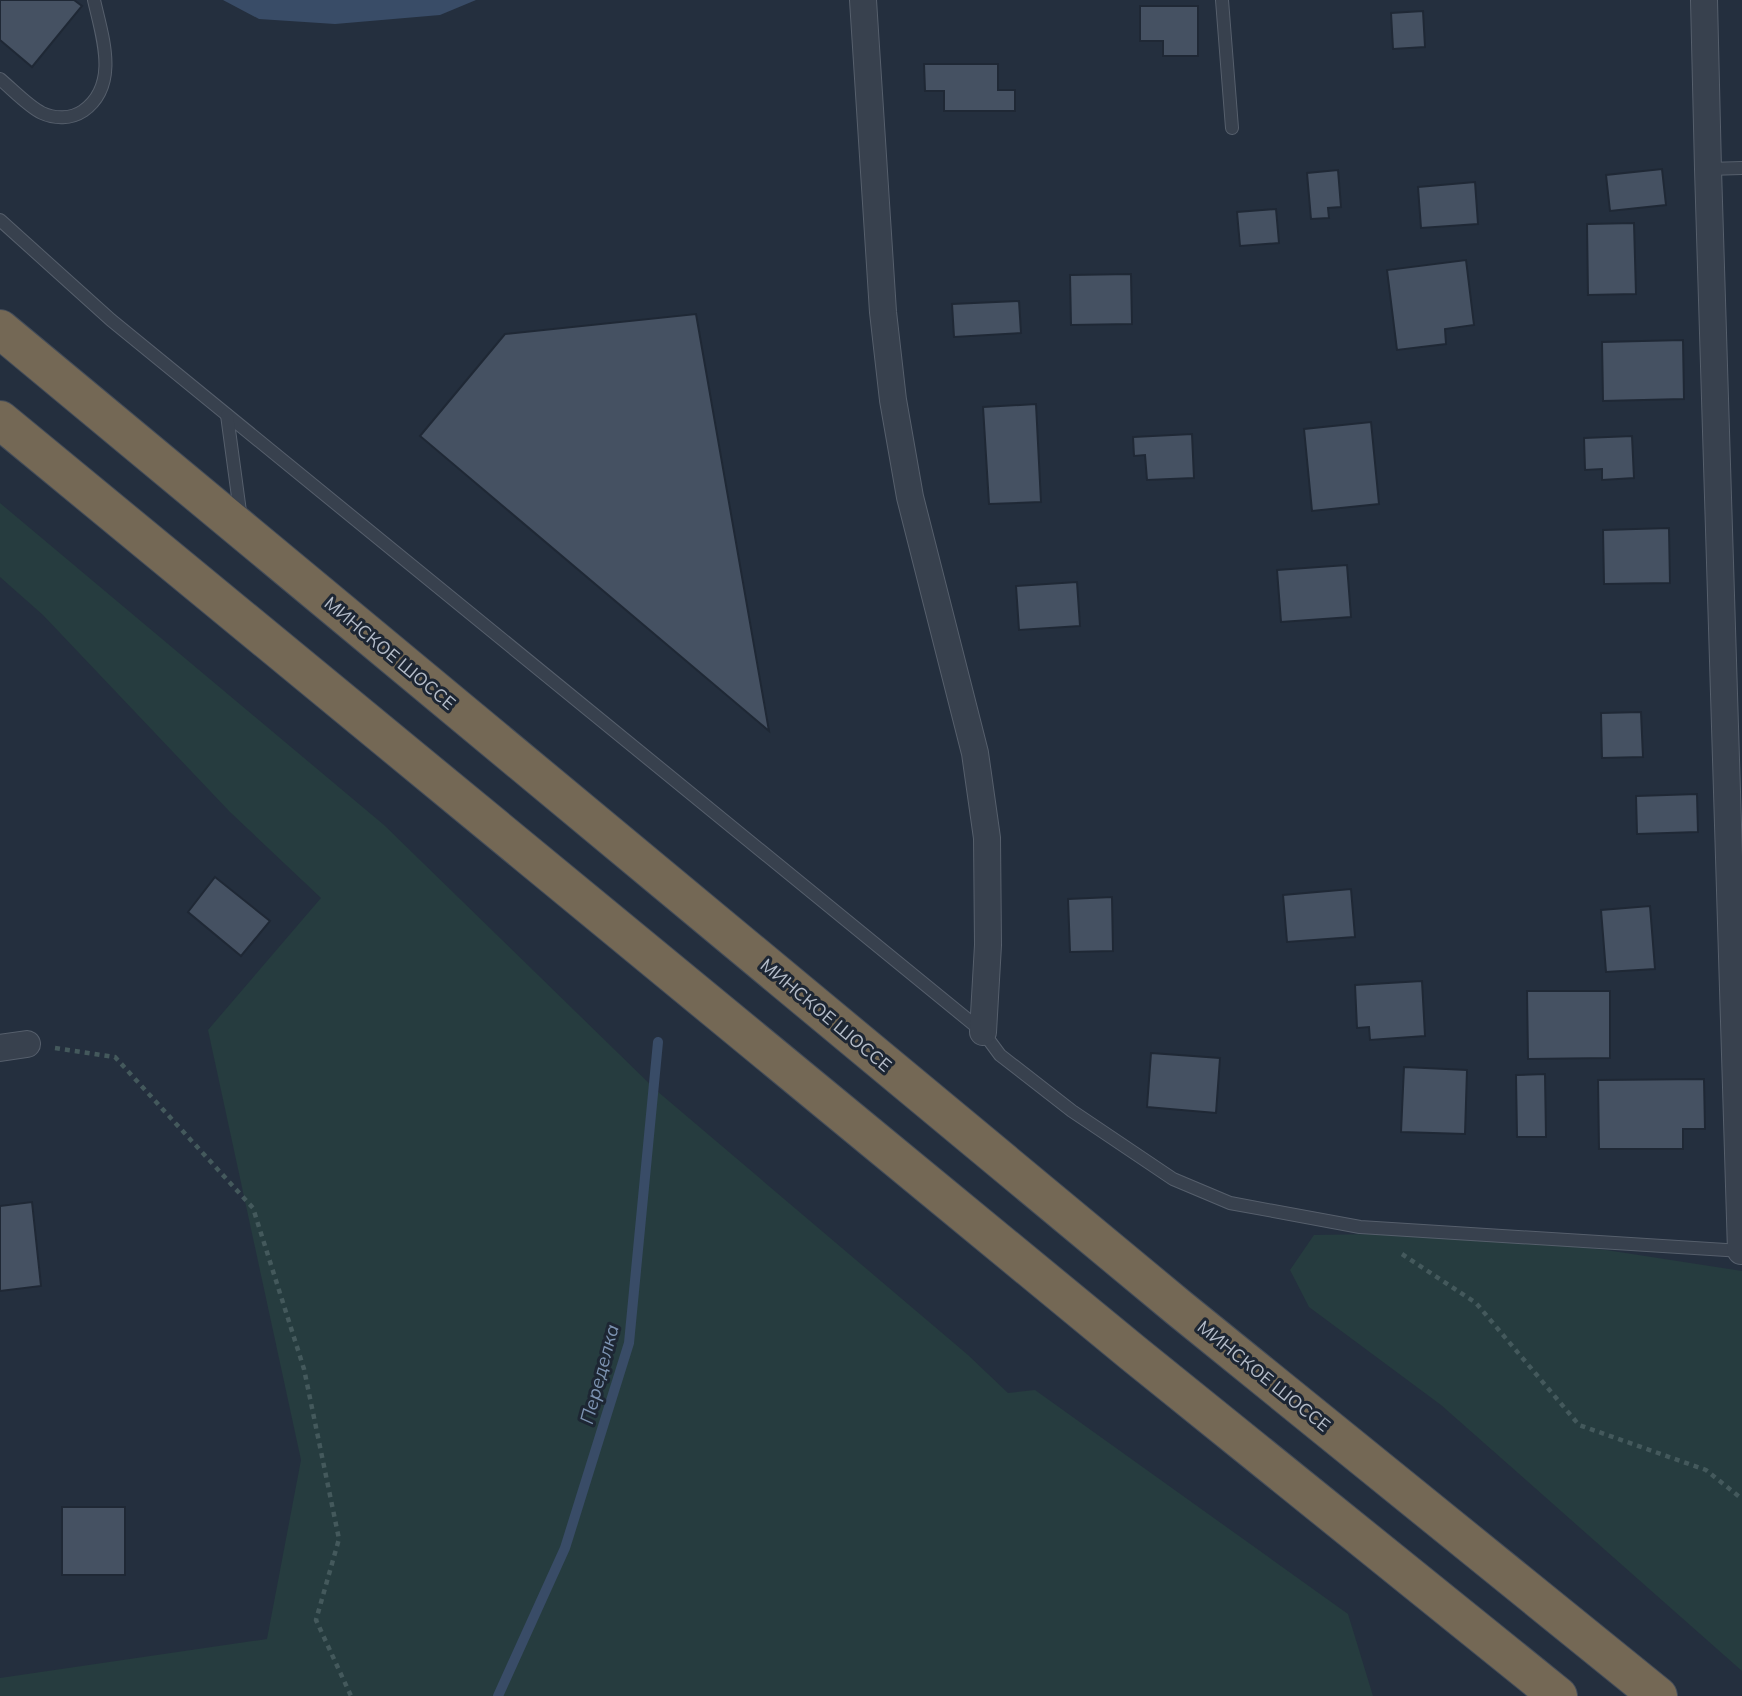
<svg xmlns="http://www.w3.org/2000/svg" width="1742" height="1696" font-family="Mulish,sans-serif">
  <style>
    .green { fill: #263c3f }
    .water { fill: #394c67 }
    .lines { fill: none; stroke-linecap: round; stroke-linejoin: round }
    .stream { stroke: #394c67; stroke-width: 10 }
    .building { fill: #455162; stroke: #1f2835; stroke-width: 2 }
    .lane-casing { stroke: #565f6c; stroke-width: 14 }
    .street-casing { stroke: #565f6c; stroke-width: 28 }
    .highway-casing { stroke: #434c59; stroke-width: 40 }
    .path { stroke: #44595c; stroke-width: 4.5; stroke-dasharray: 5 5; stroke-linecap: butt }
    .lane { stroke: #38414e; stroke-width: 12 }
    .street { stroke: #38414e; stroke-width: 26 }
    .highway { stroke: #746855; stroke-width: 38 }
    .labels { text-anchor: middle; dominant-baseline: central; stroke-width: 6; stroke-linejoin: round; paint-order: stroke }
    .street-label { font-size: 18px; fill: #b4bcc9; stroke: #1d2633 }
    .water-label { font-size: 19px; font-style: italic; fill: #7c92b1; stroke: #1d2633 }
  </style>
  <rect width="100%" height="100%" fill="#242f3e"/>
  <g class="green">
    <path d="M0 503 384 825 657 1091 968 1355 1008 1393 1035 1390 1348 1614 1373 1696H0V1678L267 1639 301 1460 208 1030 321 898 230 812 43 615 0 577Z"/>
    <path d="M1433 1233 1606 1250 1742 1271V1671L1441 1405 1309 1307 1290 1270 1314 1235Z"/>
  </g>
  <path class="water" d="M223 0H476L440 15 335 24 259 19Z"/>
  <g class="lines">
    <path class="stream" d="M498 1696 565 1548 629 1343 658 1042"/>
  </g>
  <g class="building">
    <path d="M0 0H74L82 6 32 67 0 40Z"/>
    <path d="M1140 6H1198V56H1163V41H1140Z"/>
    <path d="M1423 11 1425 47 1393 49 1391 13Z"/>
    <path d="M924 64H998V90H1015V111H944V91H925Z"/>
    <path d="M1662 169 1666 205 1610 211 1606 175Z"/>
    <path d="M1338 170 1341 207 1328 208 1329 218 1311 219 1307 173Z"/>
    <path d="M1475 182 1478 224 1421 228 1418 187Z"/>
    <path d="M1276 209 1279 243 1240 246 1237 212Z"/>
    <path d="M1634 223 1636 294 1588 295 1587 224Z"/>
    <path d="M1466 260 1474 325 1445 329 1446 344 1397 350 1387 270Z"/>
    <path d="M1131 274 1132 324 1071 325 1070 275Z"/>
    <path d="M1019 301 1021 333 954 337 952 304Z"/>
    <path d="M696 314 769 731 420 436 505 334Z"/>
    <path d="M1683 340 1684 399 1603 401 1602 342Z"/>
    <path d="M1036 404 1041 502 989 504 983 407Z"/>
    <path d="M1371 422 1379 504 1312 511 1304 429Z"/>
    <path d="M1192 434 1194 478 1147 480 1145 455 1134 456 1133 437Z"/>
    <path d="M1632 436 1634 478 1602 480V469L1585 470 1584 438Z"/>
    <path d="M1669 528 1670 583 1604 584 1603 530Z"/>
    <path d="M1347 565 1351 617 1281 622 1277 570Z"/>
    <path d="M1077 582 1080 626 1019 630 1016 586Z"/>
    <path d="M1641 712 1643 757 1602 758 1601 713Z"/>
    <path d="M1697 794 1698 832 1637 834 1636 796Z"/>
    <path d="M215 877 270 921 241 956 188 912Z"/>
    <path d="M1351 889 1355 937 1287 942 1283 895Z"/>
    <path d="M1112 897 1113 951 1070 952 1068 899Z"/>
    <path d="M1650 906 1655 969 1606 972 1601 910Z"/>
    <path d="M1422 981 1425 1036 1370 1040 1369 1027 1357 1028 1355 985Z"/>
    <path d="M1527 991H1610V1058L1528 1059Z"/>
    <path d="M1151 1053 1220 1058 1216 1113 1147 1107Z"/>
    <path d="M1404 1067 1467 1070 1465 1134 1401 1132Z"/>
    <path d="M1545 1074 1546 1137H1517L1516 1075Z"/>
    <path d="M1704 1079 1705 1129H1683V1149H1599L1598 1080Z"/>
    <path d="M32 1202 41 1286 0 1291V1206Z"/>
    <rect x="62" y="1507" width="63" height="68"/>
  </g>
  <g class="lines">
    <defs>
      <g id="lane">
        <path d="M1222 0 1232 128"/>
        <path d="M0 79C12 89 29 107 42 113 55 119 71 119 83 111 120 85 102 36 94 0"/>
        <path d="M1708 169 1742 168"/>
        <path d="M0 220 111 320 983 1032 1000 1055 1072 1111 1173 1179 1230 1203 1360 1227 1742 1251"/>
        <path d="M227 415 241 519"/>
      </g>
      <g id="street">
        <path d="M863 0 883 312 893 400 910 497 975 753 987 838 988 945 983 1032"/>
        <path d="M1704 0 1708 169 1741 1251"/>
        <path d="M0 1048 27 1044"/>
      </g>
      <g id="highway">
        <path d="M0 329 1179 1308 1658 1696"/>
        <path d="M0 420 1133 1353 1558 1696"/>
      </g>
    </defs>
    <use href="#lane" class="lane-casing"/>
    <use href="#street" class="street-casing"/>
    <use href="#highway" class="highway-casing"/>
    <g class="path">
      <path d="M55 1048 115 1057 253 1208 304 1369 339 1539 316 1620 351 1696"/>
      <path d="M1402 1254 1476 1303 1579 1425 1706 1470 1742 1499"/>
    </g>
    <use href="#lane" class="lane"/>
    <use href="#street" class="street"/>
    <use href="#highway" class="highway"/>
  </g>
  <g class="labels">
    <g class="street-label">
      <text transform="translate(390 653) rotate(40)">МИНСКОЕ ШОССЕ</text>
      <text transform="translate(826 1015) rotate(40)">МИНСКОЕ ШОССЕ</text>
      <text transform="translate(1264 1376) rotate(39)">МИНСКОЕ ШОССЕ</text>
    </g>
    <g class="water-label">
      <text transform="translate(599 1374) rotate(-75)">Переделка</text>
    </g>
  </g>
</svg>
